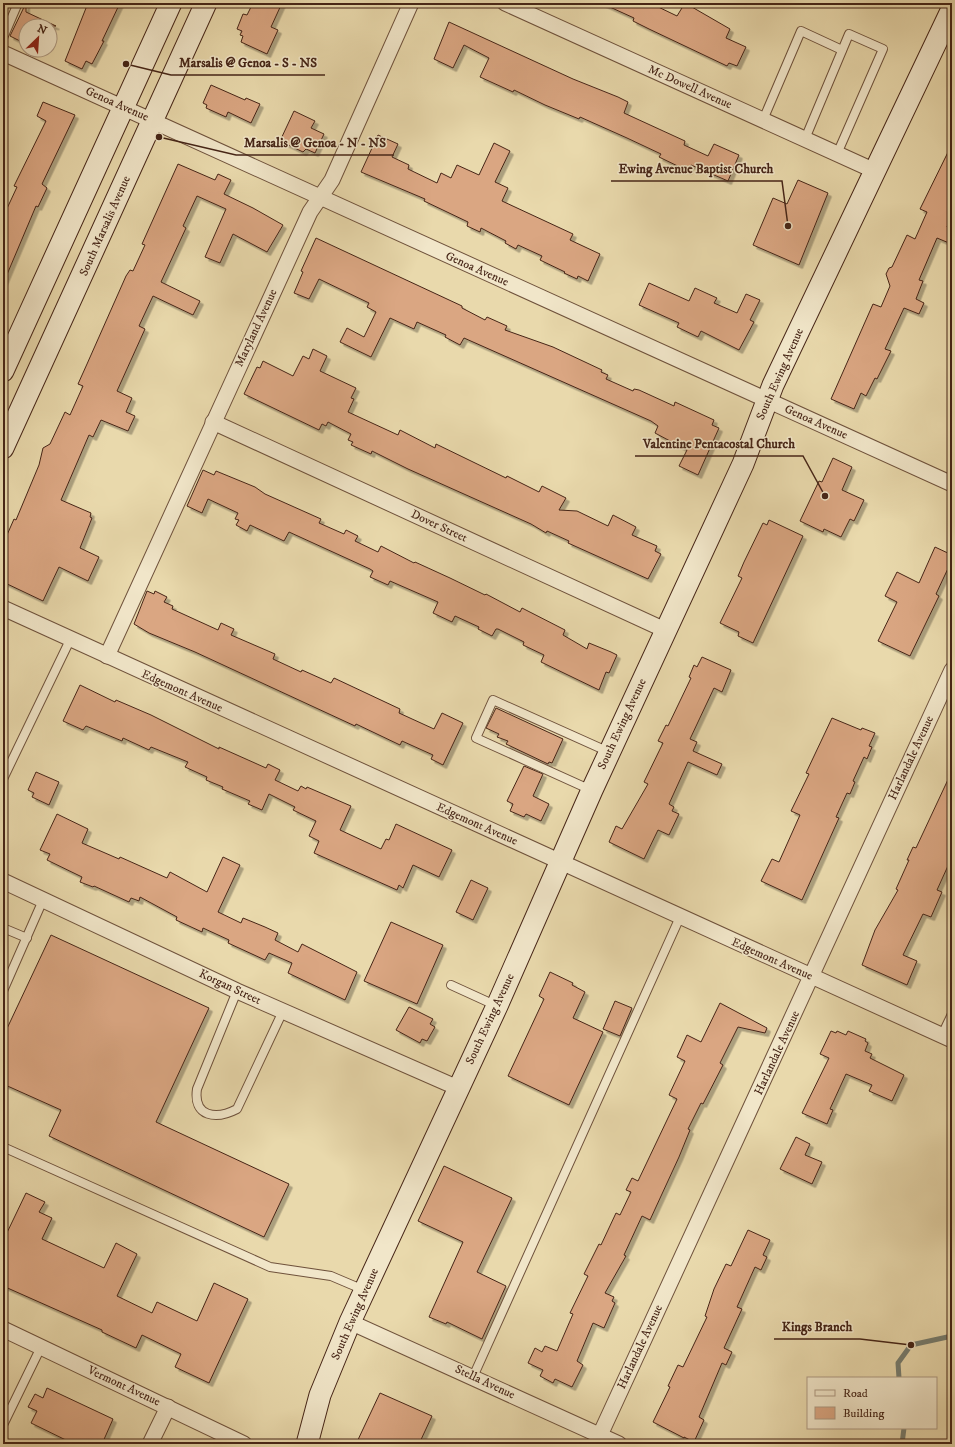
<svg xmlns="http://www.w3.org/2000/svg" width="955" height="1447" font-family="'IM FELL DW Pica',serif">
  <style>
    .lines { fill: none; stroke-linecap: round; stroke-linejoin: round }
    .stream { stroke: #777e71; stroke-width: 5 }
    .building { fill: #daa682; stroke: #462517; filter: url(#shadow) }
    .lane-casing { stroke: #6f523c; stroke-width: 10 }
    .street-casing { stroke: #6f523c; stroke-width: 17 }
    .secondary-casing { stroke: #462517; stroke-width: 23 }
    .lane { stroke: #f1e6c9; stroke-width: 8 }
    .street { stroke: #f1e6c9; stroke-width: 15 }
    .secondary { stroke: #f1e6c9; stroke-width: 21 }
    .labels { text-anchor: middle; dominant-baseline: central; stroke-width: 3; stroke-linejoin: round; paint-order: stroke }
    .street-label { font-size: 12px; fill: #462517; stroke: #f1e6c9 }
    .leader { fill: none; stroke: #462517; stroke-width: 1.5 }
    .callout-dot { fill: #462517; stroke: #f1e6c9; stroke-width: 1.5 }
    .callout-label { font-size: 13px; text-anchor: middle; font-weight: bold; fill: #462517; stroke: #f1e6c9; stroke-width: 3; stroke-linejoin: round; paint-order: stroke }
  </style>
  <defs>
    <filter id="shadow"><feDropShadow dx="3.5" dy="3.5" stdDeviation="0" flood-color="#0004"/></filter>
  </defs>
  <rect width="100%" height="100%" fill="#e9d9ac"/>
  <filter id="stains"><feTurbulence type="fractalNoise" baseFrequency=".005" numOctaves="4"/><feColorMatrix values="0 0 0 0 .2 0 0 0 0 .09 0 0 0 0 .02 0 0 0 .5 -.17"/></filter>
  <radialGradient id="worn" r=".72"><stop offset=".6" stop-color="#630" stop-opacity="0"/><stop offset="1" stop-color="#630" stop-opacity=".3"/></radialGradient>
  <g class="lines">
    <g class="stream">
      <path d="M899 1378 898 1363 911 1345 952 1336"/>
      <path d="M902 1444 904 1428"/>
    </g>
  </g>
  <g class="building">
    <path d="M26 3V12L56 26H26V44L10 36Z"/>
    <path d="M88 3H120L102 41H104L92 64 86 61 82 69 65 61Z"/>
    <path d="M253 3H282L271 27 278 30 267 54 241 42 243 36 240 35 242 31 237 29 243 14 247 15Z"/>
    <path d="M601 3H650L677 16 685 3 730 29 726 38 746 47 737 66 729 63 727 66 649 29 633 21 634 18Z"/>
    <path d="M449 22 573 79 618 97 628 102 624 113 685 141 684 145 708 156 714 144 739 155 728 181 691 165 688 171 659 157 661 154 627 138 580 117 579 119 545 105 514 90 513 92 480 77 489 58 464 45 453 68 434 59Z"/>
    <path d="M211 85 245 100 246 98 260 104 251 123 228 112 226 117 206 108 207 105 203 103Z"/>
    <path d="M43 102 75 115 42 184 47 188 38 207 36 206 3 284V217L17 187 14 186 46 121 37 116Z"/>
    <path d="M294 111 315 121 311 128 324 134 315 153 306 149 303 152 280 141Z"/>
    <path d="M378 135 398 144 392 157 409 165 408 169 437 183 441 173 451 178 457 165 479 175 494 143 510 151 495 182 508 188 502 201 573 234 570 240 600 254 588 281 578 276 577 279 564 273 565 272 540 260 542 256 518 245 516 249 505 243 506 241 481 228 480 232 467 226 468 222 424 201 425 199 361 172Z"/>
    <path d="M952 144V214L947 227 952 230V235L949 243 937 238 919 280 923 281 916 299 924 303 919 314 904 308 885 349 891 351 877 379 875 378 866 396 861 393 854 409 831 399 873 304 881 307 890 286 886 274 889 268 892 267 907 235 915 239 927 212 920 209Z"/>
    <path d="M178 164 215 180 218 174 231 180 224 194 253 208 283 225 267 252 233 234 220 263 205 257 226 209 197 196 183 226 186 228 161 282 200 301 193 315 153 296 139 326 145 329 117 391 132 398 126 412 135 416 128 431 101 420 93 437 89 435 61 500 91 513 90 517 92 518 80 548 99 557 88 581 59 567 43 601 3 582V544L14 519 16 520 39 465 43 448 50 444 65 412 70 415 83 386 78 384 87 364 126 276 130 270 133 271 145 245 142 244Z"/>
    <path d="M798 180 828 193 799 265 753 245 773 198 787 204Z"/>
    <path d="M316 238 462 306V308L485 320 487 317 507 326 505 330 553 347 602 370 601 372 608 375 606 379 633 391 634 389 639 390 674 406 675 402 714 420 712 425 719 428 698 475 679 466 687 450 655 433 658 426 651 421 464 338 460 345 445 337 446 335 417 322 414 329 390 318 371 357 340 342 347 328 364 337 376 312 367 307 369 303 319 279 309 299 294 293 303 272 301 271Z"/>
    <path d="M649 283 689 301 695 288 717 298 714 303 737 313 746 294 760 300 750 320 754 322 739 350 701 331 698 337 677 327 679 323 639 305Z"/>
    <path d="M313 349 327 356 320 371 356 388 351 398 354 399 348 412 398 435 400 430 435 448 436 444 506 478 507 476 539 492 542 486 566 498 559 510 577 511 608 526 613 515 636 527 632 535 657 546 655 551 661 554 648 579 568 543 569 541 547 531 546 533 531 524 408 469 372 451 371 454 351 445 353 442 348 440 351 434 328 422 326 426 322 424 319 430 244 394 257 367 260 368 263 361 293 376 303 356 309 359Z"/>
    <path d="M833 458 852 467 842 490 864 500 854 521 850 519 841 537 824 529 823 532 800 521 819 481 822 482Z"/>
    <path d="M203 470 214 475 216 471 255 487 265 494 321 519 319 523 344 534 346 530 358 536 355 541 378 552 381 546 414 563 415 562 450 578 485 595 486 594 520 612 522 608 565 630 563 635 587 649 589 643 611 652 617 655 609 673 606 672 599 690 541 662 544 655 523 645 524 642 498 629H496L492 636 478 629 479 627 455 616 452 622 433 613 438 602 390 581 388 585 370 577 373 571 370 569 289 532 284 541 250 525 247 531 236 525 239 520 235 519 238 513 208 499 202 513 187 506Z"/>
    <path d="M769 520 803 536 753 643 738 636 739 632 720 623 742 578 738 576 744 562 763 523 767 525Z"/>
    <path d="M935 547 952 555V560L936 594 939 596 910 656 878 641 897 602 885 596 897 572 919 583Z"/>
    <path d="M147 591 154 594 155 591 167 597 164 602 173 606 172 609 218 630 221 623 234 629 231 635 275 654 273 659 301 672 302 670 331 683 334 678 400 709 399 713 434 729 442 713 463 723 443 765 431 759 433 755 402 741 400 745 356 724 355 726 195 652 149 633 134 624Z"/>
    <path d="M702 657 731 670 722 692 714 688 690 739 697 742 693 751 722 764 717 775 688 762 669 804 674 807 672 811 679 814 669 835 658 830 644 859 609 842 616 826 622 829 648 784 644 782 663 743 658 741 666 725 668 726 691 678 689 677 694 665 697 667Z"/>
    <path d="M80 685 115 702 116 700 151 715 219 749V747L266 768 268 764 280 770 275 780 298 791 301 786 306 789 307 787 351 806 340 830 381 849 386 839 389 840 396 824 452 850 439 877 413 865 403 888 399 885 397 890 314 853 319 841 309 836 316 821 293 810 295 807 269 794 262 810 248 804 250 801 222 789 223 787 206 780 207 777 185 767 188 762 151 747 149 750 123 738 122 741 86 726 83 730 63 721Z"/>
    <path d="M496 708 563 739 552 763 549 762 548 764 506 744 508 741 497 737 499 734 486 728Z"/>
    <path d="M832 718 861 730 862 728 875 733 869 746 872 747 867 759 864 757 853 781 855 782 850 794 847 793 836 817 839 818 802 900 761 881 772 859 779 862 800 815 791 811 809 774 806 773Z"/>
    <path d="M524 766 543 774 533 796 549 804 541 821 526 814 524 817 510 811 513 804 507 801Z"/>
    <path d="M952 771V857L937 890 942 892 931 917 923 914 903 955 917 961 907 985 862 965 875 930 898 890 896 889 909 860H907L913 847 916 848Z"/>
    <path d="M36 772 59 782 49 805 32 797 34 793 28 790Z"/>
    <path d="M57 814 88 829 82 843 119 859 120 857 167 878 170 872 207 892 223 857 240 865 218 912 241 923 243 918 265 927 278 933 275 940 298 952 302 944 357 972 345 1000 288 973 292 963 269 953 265 960 228 943 229 940 203 928 202 932 176 920 177 917 140 897 139 901 131 898 129 902 94 886 93 887 80 882 82 877 47 860 50 854 40 850Z"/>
    <path d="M471 880 488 888 473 920 456 912Z"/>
    <path d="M391 922 443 945 417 1004 364 981Z"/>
    <path d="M51 935 209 1008 156 1122 289 1184 264 1237 49 1136 61 1110 3 1084V1037Z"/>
    <path d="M550 972 573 983 572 985 585 992 573 1018 603 1032 569 1105 508 1076 544 999 539 996Z"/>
    <path d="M615 1001 632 1008 620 1036 603 1029Z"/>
    <path d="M720 1003 767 1028 765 1033 738 1027 720 1063 723 1065 703 1104 701 1103 688 1129 690 1130 679 1157 650 1220 642 1216 624 1255 626 1256 605 1293 614 1297 612 1301 615 1303 604 1328 593 1323 577 1361 583 1365 572 1387 555 1379 553 1383 540 1376 543 1370 528 1363 535 1348 542 1352 545 1346 557 1351 573 1314 570 1313 588 1276 584 1274 599 1244 601 1245 616 1213 620 1215 631 1192 626 1190 632 1178 638 1181 677 1099 669 1095 685 1061 677 1057 687 1035 701 1042Z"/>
    <path d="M409 1007 433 1019 430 1024 435 1027 427 1041 422 1039 420 1043 396 1030Z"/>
    <path d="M831 1031 836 1033 837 1031 846 1035 848 1031 866 1039 865 1041 868 1043 865 1051 872 1054 870 1058 904 1075 892 1101 869 1091 872 1085 846 1074 830 1109 833 1110 827 1124 802 1113 829 1058 820 1054Z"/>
    <path d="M796 1137 810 1144 805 1155 822 1162 812 1184 780 1169Z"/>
    <path d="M444 1166 512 1198 477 1272 506 1286 482 1339 447 1322 446 1324 429 1317 463 1242 418 1221Z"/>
    <path d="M26 1193 45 1202 39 1212 52 1218 42 1239 104 1268 116 1243 137 1254 117 1296 152 1313 157 1302 197 1321 214 1283 248 1299 209 1383 175 1367 181 1354 142 1335 136 1348 102 1332V1330L3 1286V1241Z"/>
    <path d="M748 1230 770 1240 763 1255 767 1257 761 1270 755 1267 737 1307 742 1309 724 1348 732 1352 726 1365 722 1363 699 1417 704 1420 694 1442 684 1437V1438L653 1422 670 1387 668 1386 678 1365 683 1367 707 1317 705 1316 714 1289 726 1264 731 1266Z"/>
    <path d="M47 1388 113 1419 102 1444H74L31 1423 37 1411 28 1407 35 1394 43 1398Z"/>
    <path d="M380 1393 432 1416 419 1444H356Z"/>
  </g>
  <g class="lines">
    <defs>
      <g id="lane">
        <path d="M3 38 18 3"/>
        <path d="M763 120 801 31 842 50"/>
        <path d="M805 139 849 34 883 49 837 154"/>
        <path d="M3 779 70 640"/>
        <path d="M591 790 476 738 493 700 609 752"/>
        <path d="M3 928 27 938"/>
        <path d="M451 985 497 1006"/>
        <path d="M3 991 43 900"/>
        <path d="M237 991 197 1089C193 1117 216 1120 237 1109L283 1011"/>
        <path d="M942 1035 952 1014"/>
        <path d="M3 1147 270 1267 331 1276 364 1290"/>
        <path d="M473 1377 680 917"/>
        <path d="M3 1425 41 1347"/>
      </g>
      <g id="street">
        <path d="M505 3 875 171"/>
        <path d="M3 53 952 484"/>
        <path d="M213 422 665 630"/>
        <path d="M3 608 952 1040"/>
        <path d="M107 656 310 212 332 180 411 3"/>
        <path d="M3 881 237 991 458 1088"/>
        <path d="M350 1322 619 1444"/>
        <path d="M3 1329 244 1444"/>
        <path d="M600 1435 952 670"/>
        <path d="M150 1444 168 1407"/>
      </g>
      <g id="secondary">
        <path d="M3 371 171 3"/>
        <path d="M3 448 206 3"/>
        <path d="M307 1444 320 1395 350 1322 497 1006 592 790 743 464 773 385 952 9"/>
      </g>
    </defs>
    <use href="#lane" class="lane-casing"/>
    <use href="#street" class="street-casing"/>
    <use href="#secondary" class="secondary-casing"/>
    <use href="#lane" class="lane"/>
    <use href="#street" class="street"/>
    <use href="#secondary" class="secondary"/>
  </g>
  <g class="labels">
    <g class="street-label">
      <text transform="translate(690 87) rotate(24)">Mc Dowell Avenue</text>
      <text transform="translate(117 104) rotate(24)">Genoa Avenue</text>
      <text transform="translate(105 226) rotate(-66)">South Marsalis Avenue</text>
      <text transform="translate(477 269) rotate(24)">Genoa Avenue</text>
      <text transform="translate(256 328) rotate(-65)">Maryland Avenue</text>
      <text transform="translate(780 374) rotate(-66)">South Ewing Avenue</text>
      <text transform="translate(816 422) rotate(24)">Genoa Avenue</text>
      <text transform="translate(439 526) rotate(25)">Dover Street</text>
      <text transform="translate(182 691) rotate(24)">Edgemont Avenue</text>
      <text transform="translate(622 724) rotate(-65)">South Ewing Avenue</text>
      <text transform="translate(911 758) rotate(-65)">Harlandale Avenue</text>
      <text transform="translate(477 824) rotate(24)">Edgemont Avenue</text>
      <text transform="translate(772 959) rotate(24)">Edgemont Avenue</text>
      <text transform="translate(230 987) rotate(25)">Korgan Street</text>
      <text transform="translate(490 1019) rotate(-65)">South Ewing Avenue</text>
      <text transform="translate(777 1053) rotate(-65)">Harlandale Avenue</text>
      <text transform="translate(355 1314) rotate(-66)">South Ewing Avenue</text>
      <text transform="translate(640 1347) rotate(-65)">Harlandale Avenue</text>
      <text transform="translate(485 1382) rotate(25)">Stella Avenue</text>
      <text transform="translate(124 1386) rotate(25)">Vermont Avenue</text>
    </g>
  </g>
  <path class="leader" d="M126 64L171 75H325M159 137L236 155H394M788 226L782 181H611M825 496L803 456H635M911 1345L860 1339H774"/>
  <g class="callout-dot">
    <circle cx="126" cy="64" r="4"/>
    <circle cx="159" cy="137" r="4"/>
    <circle cx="788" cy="226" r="4"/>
    <circle cx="825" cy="496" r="4"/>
    <circle cx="911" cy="1345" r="4"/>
  </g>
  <g class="callout-label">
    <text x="248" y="67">Marsalis @ Genoa - S - NS</text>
    <text x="315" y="147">Marsalis @ Genoa - N - NS</text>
    <text x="696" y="173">Ewing Avenue Baptist Church</text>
    <text x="719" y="448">Valentine Pentacostal Church</text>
    <text x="817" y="1331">Kings Branch</text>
  </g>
  <rect width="955" height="1447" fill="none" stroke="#e9d9ac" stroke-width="16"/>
  <rect x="4" y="4" width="947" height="1439" fill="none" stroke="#462517" stroke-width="2"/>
  <rect x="8" y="8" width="939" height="1431" fill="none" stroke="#462517"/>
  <rect x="807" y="1377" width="130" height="52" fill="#f1e6c9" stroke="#ad9982"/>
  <rect x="815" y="1390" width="20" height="6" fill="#f1e6c9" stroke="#ad9982"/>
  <text x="843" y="1397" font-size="12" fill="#462517">Road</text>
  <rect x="815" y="1407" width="20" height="12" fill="#daa682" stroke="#ad9982"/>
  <text x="843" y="1417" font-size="12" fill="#462517">Building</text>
  <g transform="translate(38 38) rotate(25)"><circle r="19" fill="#f1e6c9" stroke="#ad9982"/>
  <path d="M0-3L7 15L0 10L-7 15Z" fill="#8f2418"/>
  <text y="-6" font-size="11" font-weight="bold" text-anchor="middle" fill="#462517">N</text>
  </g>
  <rect width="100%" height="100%" filter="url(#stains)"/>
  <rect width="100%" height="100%" fill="url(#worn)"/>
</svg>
